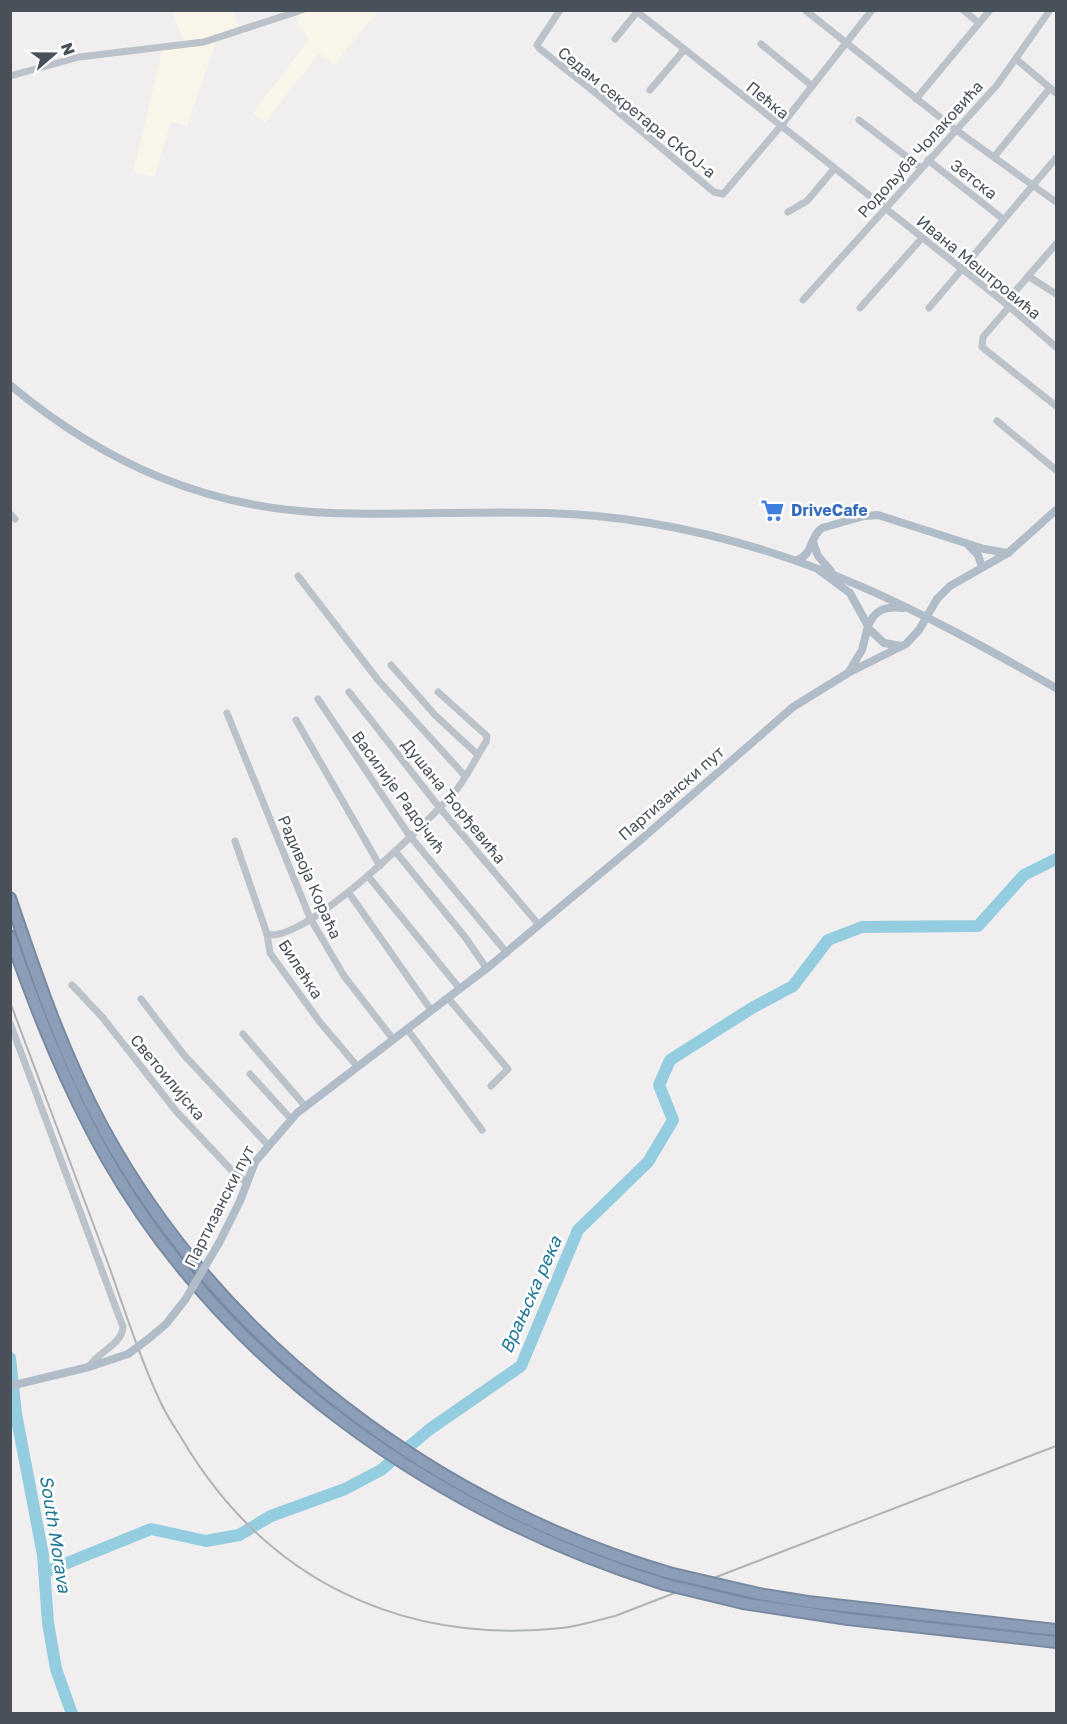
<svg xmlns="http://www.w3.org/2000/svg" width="1067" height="1724" viewBox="0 0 1067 1724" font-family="'Golos Text',sans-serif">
<rect width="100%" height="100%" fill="#f0eeee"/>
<g fill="#f9f5e9">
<path d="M 172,11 L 233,11 L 241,32 L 217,39 L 187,126 L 171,122 L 155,177 L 133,172 L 163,47 L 185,45 Z"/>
<path d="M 278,11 L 378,11 L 334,65 L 319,53 L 265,123 L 253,113 L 309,39 L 293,14 L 282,19 Z"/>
</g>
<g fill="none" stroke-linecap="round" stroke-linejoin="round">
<g stroke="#94cde0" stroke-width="12">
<path d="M 10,1358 L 16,1414 L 43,1555 L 48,1623 L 56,1669 L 72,1714"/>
<path d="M 45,1572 L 151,1529 L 206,1541 L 239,1535 L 271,1516 L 345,1489 L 381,1470 L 430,1429 L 521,1366 L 578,1230 L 648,1162 L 673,1120 L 659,1085 L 670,1060 L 752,1008 L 793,986 L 828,940 L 862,927 L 978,926 L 1024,875 L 1056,859"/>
</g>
<defs>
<g id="highway">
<path d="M 10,898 C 37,977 63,1055 103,1128 C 222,1345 434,1503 669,1573"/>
<path d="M 10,936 C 37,1012 66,1086 106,1157 C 225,1366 437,1513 664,1584"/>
<path d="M 759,1594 L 808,1602 L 1056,1630"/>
<path d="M 743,1603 L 848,1619 L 1056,1642"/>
</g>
</defs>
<use href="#highway" stroke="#778aa2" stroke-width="14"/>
<g stroke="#bbc2c9" stroke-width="7">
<path d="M 560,10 L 537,45 L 540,49 L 597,94 L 714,192 L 723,194 L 780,127 L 872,10"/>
<path d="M 635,10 L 1005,303 L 1056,347"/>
<path d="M 805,10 L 956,130 L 1056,202"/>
<path d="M 963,10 L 979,23"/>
<path d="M 615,39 L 637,12"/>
<path d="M 761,44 L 812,86"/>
<path d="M 1016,59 L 1056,93"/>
<path d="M 10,76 L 79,57 L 204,42 L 302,10"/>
<path d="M 650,90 L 684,50"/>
<path d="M 916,99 L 990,10"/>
<path d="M 859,120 L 920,167"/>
<path d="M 994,157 L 1050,88"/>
<path d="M 928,160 L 1003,219"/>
<path d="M 788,212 L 807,201 L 834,169"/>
<path d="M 1028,276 L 1056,294"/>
<path d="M 803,300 L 997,85 L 1050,10"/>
<path d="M 1005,303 L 1056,244"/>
<path d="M 1009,307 L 983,337 L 982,347 L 1056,406"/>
<path d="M 860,308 L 922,238"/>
<path d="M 929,308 L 1056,158"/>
<path d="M 997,421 L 1056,470"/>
<path d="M 10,514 L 15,519"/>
<path d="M 298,576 L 378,680 L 465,776"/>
<path d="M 391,665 L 435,715 L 478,755"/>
<path d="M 349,692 L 439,807 L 539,925"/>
<path d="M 318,699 L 409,835 L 507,953"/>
<path d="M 227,713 L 310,918 L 344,976 L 393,1039"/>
<path d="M 296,720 L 380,866"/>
<path d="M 235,841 L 267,934 L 270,953 L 319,1021 L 357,1066"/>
<path d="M 395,851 L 465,937 L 487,969"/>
<path d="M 368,876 L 460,989"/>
<path d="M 349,893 L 431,1010"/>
<path d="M 267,934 C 305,945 431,819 457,789 C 468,775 476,757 486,742 L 487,736 L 438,692"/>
<path d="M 72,985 L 103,1018 L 176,1111 L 236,1175 L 247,1182"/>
<path d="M 448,998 L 508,1069 L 491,1086"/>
<path d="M 141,999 L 184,1055 L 268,1145"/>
<path d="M 10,1023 L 123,1327 C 122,1345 97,1352 89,1367"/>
<path d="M 407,1029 L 482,1130"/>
<path d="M 243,1034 L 305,1106"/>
<path d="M 250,1074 L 291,1119"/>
</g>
<g stroke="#b1bcc9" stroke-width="8">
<path d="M 10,385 C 105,464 207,509 331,513 C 437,517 545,504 650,523 C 805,549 922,611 1056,688"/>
<path d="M 813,542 L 818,556 L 831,571"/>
<path d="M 969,546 L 978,555 L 982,567"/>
<path d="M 797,560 C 814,554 809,537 822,528 L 864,516 L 878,515 L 984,549 L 1008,553"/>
<path d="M 819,570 L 850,593 L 868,626 L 862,650 L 850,670"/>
<path d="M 937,599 L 950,586 L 1008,553 L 1056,510"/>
<path d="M 868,626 C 875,609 886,606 903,608"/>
<path d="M 869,629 L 884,643 L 901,646"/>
<path d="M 219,1243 L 240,1201 L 255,1162 L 297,1113 L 491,965 L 637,843 L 793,707 L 848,673 L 906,644 L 919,630"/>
<path d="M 147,1340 L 166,1324 L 185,1300"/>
<path d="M 10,1386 L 89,1367 L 128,1354"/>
</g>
<use href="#highway" stroke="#8c9eb7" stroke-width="10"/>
<path stroke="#b1b3b7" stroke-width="2" d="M 10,1002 C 41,1085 72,1167 103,1250 C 122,1300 137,1353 160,1401 C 166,1415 175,1427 182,1439 C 265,1579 400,1645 562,1628 C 580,1626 598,1620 615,1616 L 1056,1446"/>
<defs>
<g id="highway-bridge">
<path d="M 669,1573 L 759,1594"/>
<path d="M 664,1584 L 743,1603"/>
</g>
</defs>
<use href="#highway-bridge" stroke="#778aa2" stroke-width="14" stroke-linecap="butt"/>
<g stroke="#b1bcc9" stroke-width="8">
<path d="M 919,630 L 937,599"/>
<path d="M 185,1300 L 219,1243"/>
<path d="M 128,1354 L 147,1340"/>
</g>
<use href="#highway-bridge" stroke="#8c9eb7" stroke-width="10"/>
</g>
<defs>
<symbol id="supermarket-bare" viewBox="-9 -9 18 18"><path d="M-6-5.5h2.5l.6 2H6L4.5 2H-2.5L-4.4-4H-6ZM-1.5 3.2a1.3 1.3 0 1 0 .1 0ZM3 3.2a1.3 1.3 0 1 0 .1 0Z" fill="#3f7fe0" stroke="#fff" stroke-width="2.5" paint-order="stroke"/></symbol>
</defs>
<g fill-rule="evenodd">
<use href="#supermarket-bare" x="756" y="494" width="33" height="33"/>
</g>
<g text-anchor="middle" stroke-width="5" stroke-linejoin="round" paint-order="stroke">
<g font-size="16" fill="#485059" stroke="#fff">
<text transform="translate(768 100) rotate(39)" y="6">Пећка</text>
<text transform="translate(637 112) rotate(39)" y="6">Седам секретара СКОЈ-а</text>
<text transform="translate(920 149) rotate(-48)" y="6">Родољуба Чолаковића</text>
<text transform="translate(974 179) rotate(38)" y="6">Зетска</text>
<text transform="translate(979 267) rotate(39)" y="6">Ивана Мештровића</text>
<text transform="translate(399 792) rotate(54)" y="6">Василије Радојчић</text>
<text transform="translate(671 793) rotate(-41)" y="6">Партизански пут</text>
<text transform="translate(454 801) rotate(51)" y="6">Душана Ђорђевића</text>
<text transform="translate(310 877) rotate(66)" y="6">Радивоја Кораћа</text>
<text transform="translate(301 969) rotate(57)" y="6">Билећка</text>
<text transform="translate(168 1077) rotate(50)" y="6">Светоилијска</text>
<text transform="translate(219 1206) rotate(-63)" y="6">Партизански пут</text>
</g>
<g font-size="16" font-weight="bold" fill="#366cbe" stroke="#fff" text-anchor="start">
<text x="791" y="516">DriveCafe</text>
</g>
<g font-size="18" font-style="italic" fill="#1e7796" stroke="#fff">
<text transform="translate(531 1295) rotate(-66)" y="6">Врањска река</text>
<text transform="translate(55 1534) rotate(81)" y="6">South Morava</text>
</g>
</g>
<rect width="1067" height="1724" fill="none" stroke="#485059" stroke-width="24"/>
<g transform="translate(54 54) rotate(70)" stroke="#ffffff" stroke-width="4.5" paint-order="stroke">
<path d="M0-4.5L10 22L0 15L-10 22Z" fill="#485059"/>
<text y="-9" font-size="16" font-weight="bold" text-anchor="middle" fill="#485059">N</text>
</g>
</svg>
